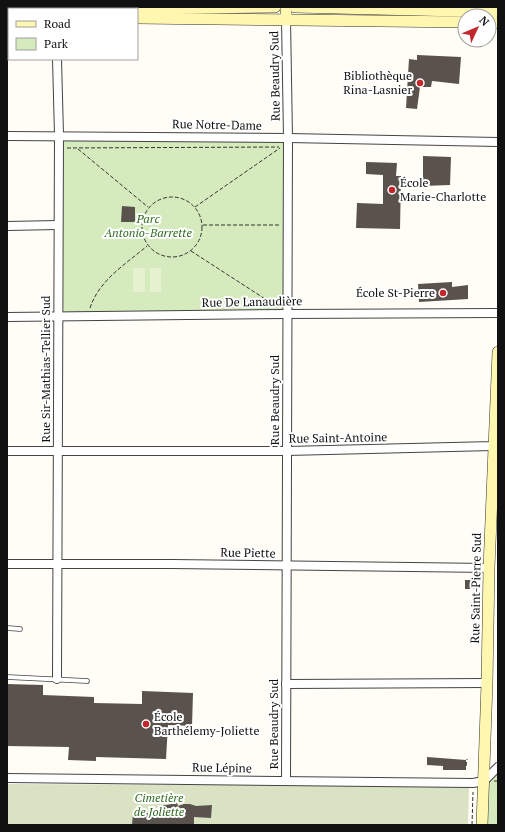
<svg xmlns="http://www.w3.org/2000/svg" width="505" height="832" viewBox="0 0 505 832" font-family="'PT Serif',serif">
<rect width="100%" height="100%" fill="#fffdf5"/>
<g fill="#d5ebbd">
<path d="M 59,135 L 288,138 L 287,314 L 58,317 Z"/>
<path d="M 498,767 L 498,825 L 482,825 L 484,781 Z"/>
</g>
<path fill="#d9e3c4" d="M 7,784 L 469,786 L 468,825 L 7,825 Z"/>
<g fill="#e6f2cf">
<rect x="133" y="268" width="12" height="24"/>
<rect x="150" y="268" width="11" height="24"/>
</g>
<g fill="#5a524d">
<path d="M 417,55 L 461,57 L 459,84 L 432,81 L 431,87 L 420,87 L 417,109 L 406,108 L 409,59 L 417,60 Z"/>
<path d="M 423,156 L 451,157 L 450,185 L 423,186 Z"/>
<path d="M 366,162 L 397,163 L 396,176 L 401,176 L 400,229 L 356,228 L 357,203 L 383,204 L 383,175 L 366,174 Z"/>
<path d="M 122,206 L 135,207 L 135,222 L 121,222 Z"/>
<path d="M 452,282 L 452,287 L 468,285 L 468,299 L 419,302 L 418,284 Z"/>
<rect x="465" y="580" width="11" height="9"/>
<path d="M 7,684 L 43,685 L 43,695 L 94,697 L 94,703 L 142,704 L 142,691 L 193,693 L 192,726 L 168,725 L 166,759 L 96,757 L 96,761 L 68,760 L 69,747 L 7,746 Z"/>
<path d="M 427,757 L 466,760 L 466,770 L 443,770 L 443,766 L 427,765 Z"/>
<path d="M 177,803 L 178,806 L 184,804 L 190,804 L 196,806 L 212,805 L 211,818 L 194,817 L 194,825 L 132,825 L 133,813 L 157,813 L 158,808 L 161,806 Z"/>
</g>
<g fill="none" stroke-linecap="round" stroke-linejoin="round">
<defs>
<g id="lane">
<path d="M 7,628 L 20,629"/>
<path d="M 7,677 L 87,681"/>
</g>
<g id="street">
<path d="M 56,7 L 56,9"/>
<path d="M 7,136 L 288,138 L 498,142"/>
<path d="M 7,226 L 58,225"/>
<path d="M 7,317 L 287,314 L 498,313"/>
<path d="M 7,451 L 287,451 L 493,446 L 498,444"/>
<path d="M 7,564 L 171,564 L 489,568"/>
<path d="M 57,679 L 59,135 L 57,59"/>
<path d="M 286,684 L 487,683"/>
<path d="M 7,778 L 473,783 L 484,781 L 498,767"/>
<path d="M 286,781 L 288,138 L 286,19"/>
</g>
<g id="secondary">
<path d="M 286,7 L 286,19"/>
<path d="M 295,7 L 498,12"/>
<path d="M 87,9 L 275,7"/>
<path d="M 7,14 L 9,14"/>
<path d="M 137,18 L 465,22"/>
<path d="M 489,22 L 498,23"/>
<path d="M 482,825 L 487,683 L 489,568 L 498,352"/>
</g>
</defs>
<use href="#lane" stroke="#444" stroke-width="5.5"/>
<use href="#street" stroke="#444" stroke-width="10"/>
<use href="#secondary" stroke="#333" stroke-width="12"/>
<g stroke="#333" stroke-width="1" stroke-dasharray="4 2" stroke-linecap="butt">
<path d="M 67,148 L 279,147"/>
<path d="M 78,149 L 148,207"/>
<circle cx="172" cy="227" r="30"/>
<path d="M 195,207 L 280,148"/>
<path d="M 203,225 L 280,225"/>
<path d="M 191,251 L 276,306"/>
<path d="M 90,308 C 99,280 126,264 147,246"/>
<path d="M 466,766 L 467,759"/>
<path d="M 494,781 L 498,781"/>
<path d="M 472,825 L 473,792"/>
</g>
<use href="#lane" stroke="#fff" stroke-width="4"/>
<use href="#street" stroke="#fff" stroke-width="8"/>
<use href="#secondary" stroke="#fff6b0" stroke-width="11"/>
</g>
<g fill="#c4262e" stroke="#fff" stroke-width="1.5">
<circle cx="420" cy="83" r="4"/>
<circle cx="392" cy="190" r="4"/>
<circle cx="443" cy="293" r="4"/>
<circle cx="146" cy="724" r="4"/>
</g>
<g text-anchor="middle" stroke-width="4" stroke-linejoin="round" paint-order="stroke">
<g font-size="12" fill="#111" stroke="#fff">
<text transform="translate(275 76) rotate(-91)" y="4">Rue Beaudry Sud</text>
<text transform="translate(217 125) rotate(1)" y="4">Rue Notre-Dame</text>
<text transform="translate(252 302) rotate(-1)" y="4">Rue De Lanaudière</text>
<text transform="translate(46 369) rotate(-90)" y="4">Rue Sir-Mathias-Tellier Sud</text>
<text transform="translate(275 400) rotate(-90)" y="4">Rue Beaudry Sud</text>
<text transform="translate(338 438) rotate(-1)" y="4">Rue Saint-Antoine</text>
<text transform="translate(248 553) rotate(1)" y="4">Rue Piette</text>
<text transform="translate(476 588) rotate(-89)" y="4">Rue Saint-Pierre Sud</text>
<text transform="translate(274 724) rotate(-90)" y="4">Rue Beaudry Sud</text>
<text transform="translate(222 768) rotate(1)" y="4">Rue Lépine</text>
</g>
<g font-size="12" fill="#111" stroke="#fff" text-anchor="end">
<text x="412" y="80">Bibliothèque<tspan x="412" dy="14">Rina-Lasnier</tspan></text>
<text x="400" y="187" text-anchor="start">École<tspan x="400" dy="14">Marie-Charlotte</tspan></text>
<text x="435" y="297">École St-Pierre</text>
<text x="154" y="721" text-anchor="start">École<tspan x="154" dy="14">Barthélemy-Joliette</tspan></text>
</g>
<g font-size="12" font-style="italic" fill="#2f6b1f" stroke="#fff">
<text x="148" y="223">Parc<tspan x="148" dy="14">Antonio-Barrette</tspan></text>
<text x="159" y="802">Cimetière<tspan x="159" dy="14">de Joliette</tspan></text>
</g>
</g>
<rect width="505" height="832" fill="none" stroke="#111111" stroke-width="16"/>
<rect x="8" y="8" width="130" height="52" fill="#ffffff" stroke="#a0a0a0"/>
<rect x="16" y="21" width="20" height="6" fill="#fff6b0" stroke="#a0a0a0"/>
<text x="44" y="28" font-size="12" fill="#111111">Road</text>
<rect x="16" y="38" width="20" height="12" fill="#d5ebbd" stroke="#a0a0a0"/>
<text x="44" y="48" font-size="12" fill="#111111">Park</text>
<g transform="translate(477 28) rotate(46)"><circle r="19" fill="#ffffff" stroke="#a0a0a0"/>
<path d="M0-3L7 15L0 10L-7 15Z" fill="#c4262e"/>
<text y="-6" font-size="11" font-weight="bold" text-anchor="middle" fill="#111111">N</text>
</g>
</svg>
